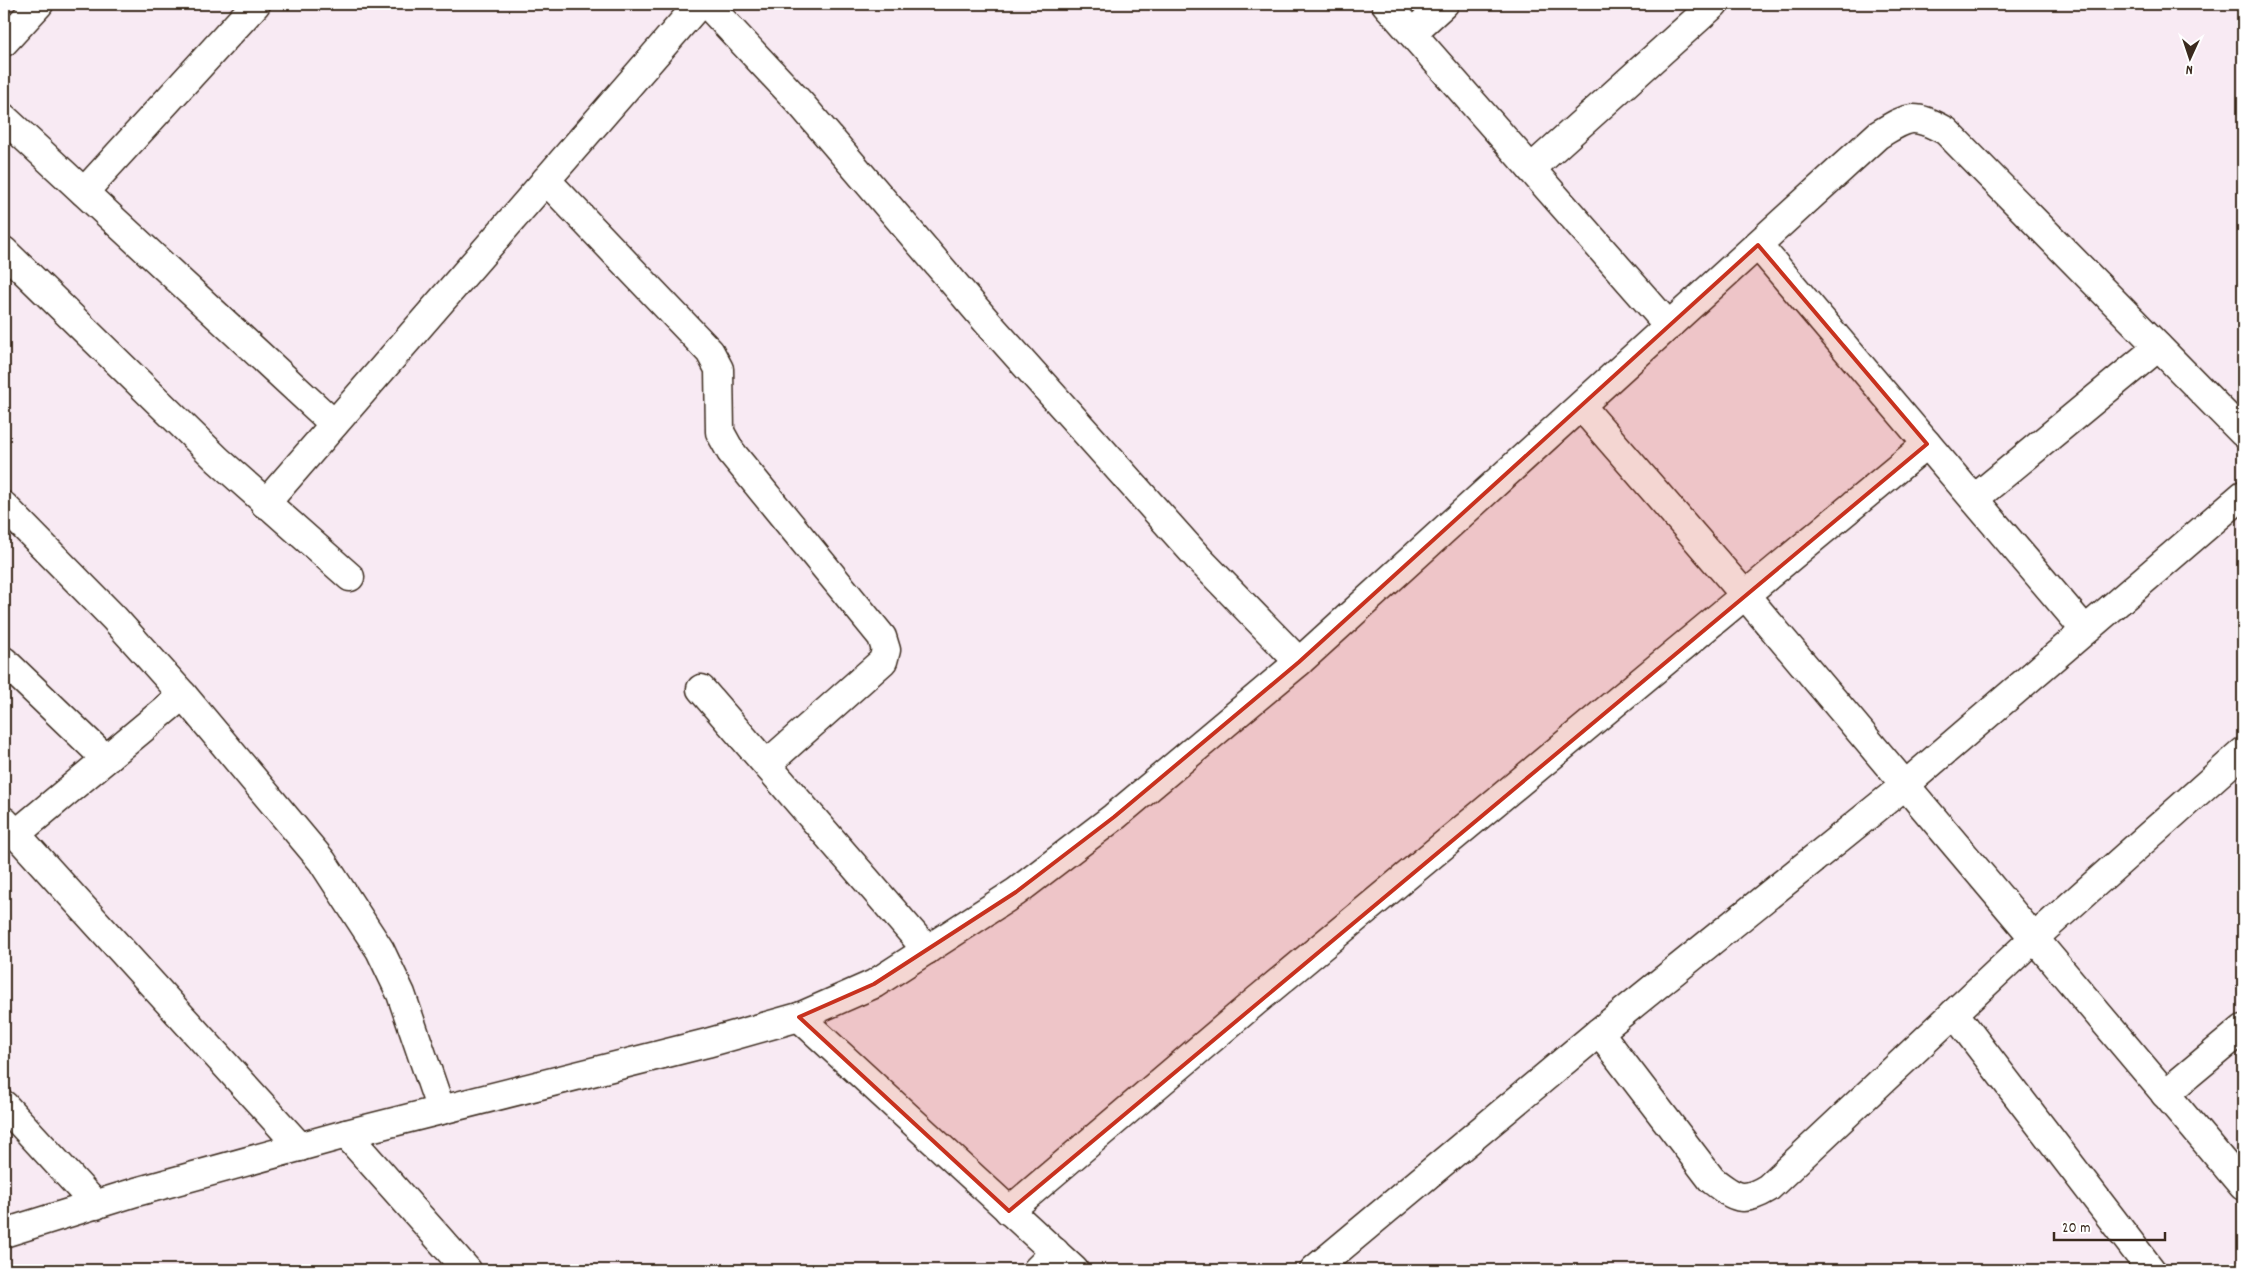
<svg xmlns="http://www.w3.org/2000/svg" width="2247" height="1274" viewBox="0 0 2247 1274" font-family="Dekko,sans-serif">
<rect width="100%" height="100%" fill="#f8eaf3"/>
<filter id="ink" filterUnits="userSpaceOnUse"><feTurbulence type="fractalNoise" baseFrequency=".02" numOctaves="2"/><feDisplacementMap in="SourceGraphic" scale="10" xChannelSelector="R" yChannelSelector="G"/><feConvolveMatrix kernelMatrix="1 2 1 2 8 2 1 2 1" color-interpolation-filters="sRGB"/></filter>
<g filter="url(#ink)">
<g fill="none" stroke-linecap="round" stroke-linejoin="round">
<defs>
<g id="minor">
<path d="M 707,4 L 800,103 L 988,323 L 1201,561 L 1299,662"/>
<path d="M 1386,4 L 1669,326"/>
<path d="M 1412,33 L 1444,4"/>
<path d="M 4,42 L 39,4"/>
<path d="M 4,118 L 334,424"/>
<path d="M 1531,169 L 1714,4"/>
<path d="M 546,180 L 710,352 L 719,369 L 720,432 L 731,452 L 882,637 L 886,650 L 883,661 L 767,764"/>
<path d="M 84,192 L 256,4"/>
<path d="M 1758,245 L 2085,630"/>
<path d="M 4,251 L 218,460 L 350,577"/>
<path d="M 1581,406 L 1745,595 L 2243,1186"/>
<path d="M 1974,499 L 2158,347"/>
<path d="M 265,504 L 699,4"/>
<path d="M 4,506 L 114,618 L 183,695 L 322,861 L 380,950 L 401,994 L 441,1110"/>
<path d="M 4,661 L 106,759"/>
<path d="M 701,689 L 927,950"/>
<path d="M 4,821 L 300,1147"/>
<path d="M 16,834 L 183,695"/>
<path d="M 1954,1013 L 2151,1270"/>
<path d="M 799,1017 L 1074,1270"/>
<path d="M 1599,1032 L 1712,1180 C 1734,1197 1742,1204 1768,1188 L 2033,939 L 2243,752"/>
<path d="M 2165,1094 L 2243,1029"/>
<path d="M 4,1105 L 96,1205"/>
<path d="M 346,1134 L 467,1270"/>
<path d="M 1009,1211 L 1256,1001 L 1927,444"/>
<path d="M 4,1233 L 136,1192 L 346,1134 L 707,1043 L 799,1017 L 874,984 L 1016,892 L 1114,817 L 1299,662 L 1878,135 C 1909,116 1913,113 1946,131 L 2243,433"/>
<path d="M 1037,1270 L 1055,1252"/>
<path d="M 1314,1270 L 1599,1032 L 1904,786 L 2243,495"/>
</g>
</defs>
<use href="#minor" stroke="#3b2a1e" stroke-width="31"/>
<use href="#minor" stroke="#fff" stroke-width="28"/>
</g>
</g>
<path fill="#c8321e" fill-opacity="0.2" stroke="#c8321e" stroke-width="4" stroke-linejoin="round" d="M 1758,245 L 1927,444 L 1009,1211 L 799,1017 L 874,984 L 1016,892 L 1114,817 L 1299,662 Z"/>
<rect width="2247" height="1274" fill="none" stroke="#fff" stroke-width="20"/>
<rect x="10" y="10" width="2227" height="1254" fill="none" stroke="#3b2a1e" stroke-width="2" filter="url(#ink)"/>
<g transform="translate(2190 58) rotate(183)" stroke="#ffffff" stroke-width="4" paint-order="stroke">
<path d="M0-4L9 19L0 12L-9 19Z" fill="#3b2a1e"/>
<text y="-8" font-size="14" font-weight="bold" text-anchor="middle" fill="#3b2a1e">N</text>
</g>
<path d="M2054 1232v8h111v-8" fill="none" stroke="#3b2a1e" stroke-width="2.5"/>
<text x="2062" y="1232" font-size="15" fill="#3b2a1e" stroke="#ffffff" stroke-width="4" paint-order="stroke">20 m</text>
</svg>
